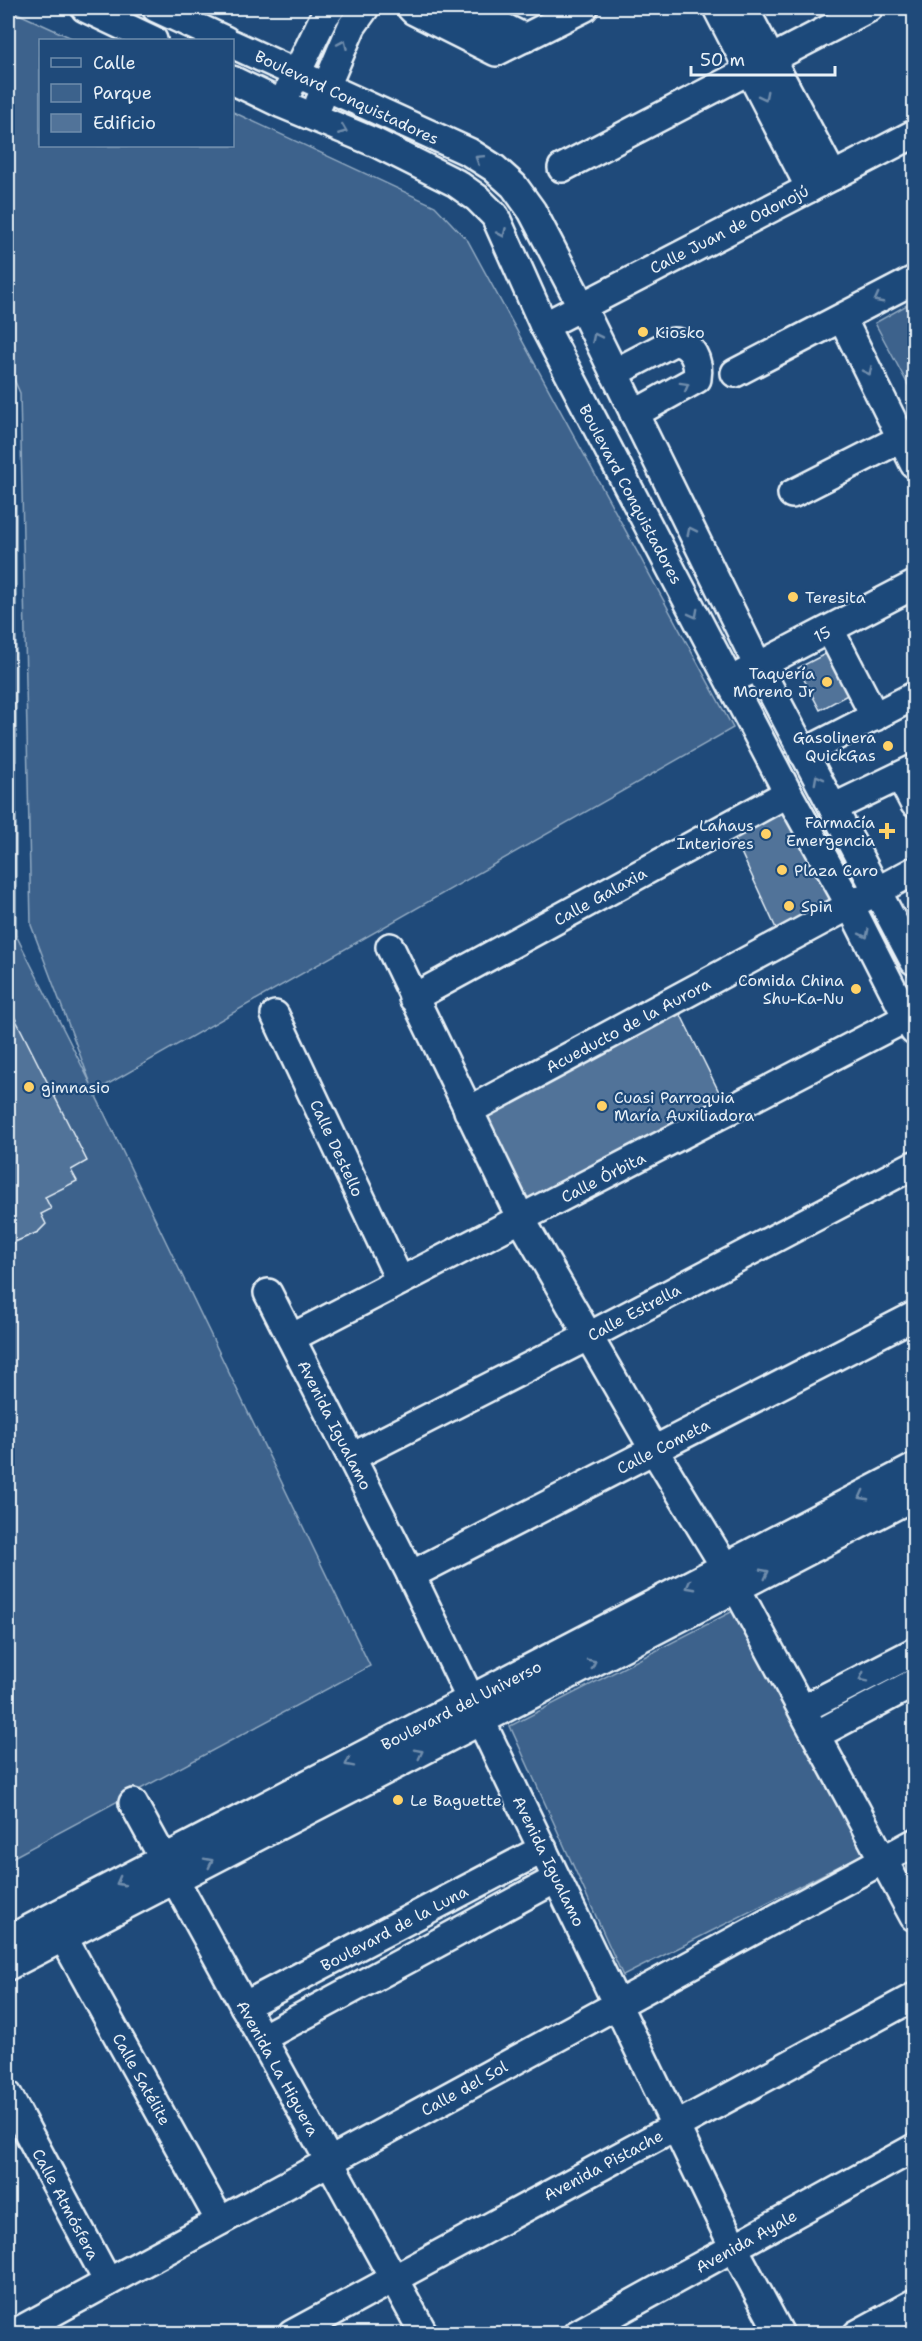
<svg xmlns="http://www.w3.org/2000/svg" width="922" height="2341" viewBox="0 0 922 2341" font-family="'Shantell Sans',sans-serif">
<rect width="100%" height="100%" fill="#1f4a7a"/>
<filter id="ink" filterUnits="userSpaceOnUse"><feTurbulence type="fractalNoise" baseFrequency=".0167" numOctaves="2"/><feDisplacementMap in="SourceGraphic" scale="12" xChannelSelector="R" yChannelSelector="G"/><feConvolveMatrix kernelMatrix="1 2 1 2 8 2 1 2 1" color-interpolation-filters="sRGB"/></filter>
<g filter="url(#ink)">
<g fill="#3c628c" stroke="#92aac2" stroke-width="1.5">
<path d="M 8,9 L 76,40 L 40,40 L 40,146 L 232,146 L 233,112 L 435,206 L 468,241 L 733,728 L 94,1092 L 370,1666 L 8,1860 L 8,520 L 16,505 L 16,935 L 91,1084 L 31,925 L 20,393 L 8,366 Z"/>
<path d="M 914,301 L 914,396 L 875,323 Z"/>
<path d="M 735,1610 L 867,1852 L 623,1976 L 510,1726 Z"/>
</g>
<g fill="#517399" stroke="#e8f1f8" stroke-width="1.5">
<path d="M 831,651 L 853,692 L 820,710 L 798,668 Z"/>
<path d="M 780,809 L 835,904 L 780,937 L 733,835 Z"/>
<path d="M 8,1012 L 13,1014 L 87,1161 L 71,1170 L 77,1181 L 45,1197 L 51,1209 L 41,1214 L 46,1224 L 38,1232 L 8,1245 Z"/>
<path d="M 680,1013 L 723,1100 L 527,1202 L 481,1112 Z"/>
</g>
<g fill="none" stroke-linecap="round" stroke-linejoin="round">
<defs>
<g id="minor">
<path d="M 85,8 L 153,40"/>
<path d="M 156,8 L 225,40"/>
<path d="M 411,8 L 414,11 L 496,52 L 584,8"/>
<path d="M 466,8 L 525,38"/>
<path d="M 717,8 L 810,188"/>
<path d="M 744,8 L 833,176"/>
<path d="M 232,44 L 469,152 L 494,168 L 514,186 L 532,211 L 581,305 L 758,666 L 914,961"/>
<path d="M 232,80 L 282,104 L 376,143 L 456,183 L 477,198 L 495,216 L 544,326 L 788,793 L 851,907 L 914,1031"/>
<path d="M 289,89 L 324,17 L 331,8"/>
<path d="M 319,103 L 352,26 L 365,8"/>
<path d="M 562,168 L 869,8"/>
<path d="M 842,318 L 914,464"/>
<path d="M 544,326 L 914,134"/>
<path d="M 614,373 L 673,342 C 692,342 700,362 697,379 L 634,414"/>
<path d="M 735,373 L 914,280"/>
<path d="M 792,494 L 914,432"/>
<path d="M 830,630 L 875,717"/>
<path d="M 743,674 L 914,585"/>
<path d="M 803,753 L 914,696"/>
<path d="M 900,776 L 914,803"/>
<path d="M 833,808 L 914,769"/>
<path d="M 390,947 L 521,1219 L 654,1450 L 725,1567 L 914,1917"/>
<path d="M 413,998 L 788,793"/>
<path d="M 275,1015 L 400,1281"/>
<path d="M 468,1111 L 914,871"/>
<path d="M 268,1293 L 411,1575 L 734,2248 L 780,2334"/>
<path d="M 291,1338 L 914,1014"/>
<path d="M 352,1457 L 589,1336 L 914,1165"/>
<path d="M 411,1575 L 914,1316"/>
<path d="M 803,1709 L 914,1652"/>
<path d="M 816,1735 L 914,1683"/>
<path d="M 133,1803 L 424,2334"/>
<path d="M 63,1937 L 220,2221"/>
<path d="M 8,1940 L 914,1468"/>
<path d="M 8,1966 L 914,1496"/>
<path d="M 244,2006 L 543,1849"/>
<path d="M 262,2038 L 556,1879"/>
<path d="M 8,2095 L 108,2282"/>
<path d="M 13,2334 L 914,1843"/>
<path d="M 292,2334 L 914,1997"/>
<path d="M 577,2334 L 914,2148"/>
<path d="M 857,2334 L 914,2303"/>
<path d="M 901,2334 L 914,2326"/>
</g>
</defs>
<use href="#minor" stroke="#e8f1f8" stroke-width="32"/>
<use href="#minor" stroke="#1f4a7a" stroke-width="27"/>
</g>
<defs><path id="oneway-chevron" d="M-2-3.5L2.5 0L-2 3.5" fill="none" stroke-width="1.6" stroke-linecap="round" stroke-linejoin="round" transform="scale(1.5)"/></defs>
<g stroke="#6f8dac">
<use href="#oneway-chevron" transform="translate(343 44) rotate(-66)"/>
<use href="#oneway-chevron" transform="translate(764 96) rotate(63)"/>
<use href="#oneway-chevron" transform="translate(343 130) rotate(22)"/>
<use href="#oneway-chevron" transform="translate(479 159) rotate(-148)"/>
<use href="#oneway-chevron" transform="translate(502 233) rotate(66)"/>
<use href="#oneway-chevron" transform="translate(878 299) rotate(152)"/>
<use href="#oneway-chevron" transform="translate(596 337) rotate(-116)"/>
<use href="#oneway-chevron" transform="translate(868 371) rotate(64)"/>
<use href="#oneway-chevron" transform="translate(685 386) rotate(-29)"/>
<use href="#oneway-chevron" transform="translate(691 531) rotate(-116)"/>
<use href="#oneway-chevron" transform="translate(694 614) rotate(62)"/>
<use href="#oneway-chevron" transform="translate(818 779) rotate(-118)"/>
<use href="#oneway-chevron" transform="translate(865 934) rotate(63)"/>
<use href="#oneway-chevron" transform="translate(863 1496) rotate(152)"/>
<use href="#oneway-chevron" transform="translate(765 1573) rotate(-27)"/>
<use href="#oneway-chevron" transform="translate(690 1586) rotate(152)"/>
<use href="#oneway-chevron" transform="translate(592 1663) rotate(-27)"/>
<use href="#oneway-chevron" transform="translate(863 1678) rotate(153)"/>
<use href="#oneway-chevron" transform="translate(419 1753) rotate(-27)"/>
<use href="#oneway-chevron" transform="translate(349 1763) rotate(153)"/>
<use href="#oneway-chevron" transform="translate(209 1862) rotate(-27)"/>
<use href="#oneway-chevron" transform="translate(120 1882) rotate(152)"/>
</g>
</g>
<g fill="#ffd166" stroke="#1f4a7a" stroke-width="2">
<circle cx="643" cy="332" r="6"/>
<circle cx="793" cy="597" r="6"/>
<circle cx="827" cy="682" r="6"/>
<circle cx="888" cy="746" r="6"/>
<path d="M884 822h6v6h6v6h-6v6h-6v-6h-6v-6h6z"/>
<circle cx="766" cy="834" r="6"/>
<circle cx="782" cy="870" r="6"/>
<circle cx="789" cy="906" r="6"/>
<circle cx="856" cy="989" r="6"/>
<circle cx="29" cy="1087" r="6"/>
<circle cx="602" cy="1106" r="6"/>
<circle cx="398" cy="1800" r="6"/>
</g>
<g text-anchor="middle" stroke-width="4.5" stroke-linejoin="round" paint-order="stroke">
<g font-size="16" fill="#e8f1f8" stroke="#1f4a7a">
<text transform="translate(347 97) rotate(25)" y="6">Boulevard Conquistadores</text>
<text transform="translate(729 229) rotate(-27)" y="6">Calle Juan de Odonojú</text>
<text transform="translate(631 494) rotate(62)" y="6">Boulevard Conquistadores</text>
<text transform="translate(822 634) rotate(-27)" y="6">15</text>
<text transform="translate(600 896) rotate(-29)" y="6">Calle Galaxia</text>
<text transform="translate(628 1025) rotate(-28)" y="6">Acueducto de la Aurora</text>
<text transform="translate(337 1148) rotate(65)" y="6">Calle Destello</text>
<text transform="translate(603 1177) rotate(-27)" y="6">Calle Órbita</text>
<text transform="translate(634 1312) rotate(-28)" y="6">Calle Estrella</text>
<text transform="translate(335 1425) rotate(63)" y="6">Avenida Igualamo</text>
<text transform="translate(663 1446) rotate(-27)" y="6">Calle Cometa</text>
<text transform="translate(461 1705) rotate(-27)" y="6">Boulevard del Universo</text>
<text transform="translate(549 1861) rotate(64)" y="6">Avenida Igualamo</text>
<text transform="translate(394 1928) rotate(-28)" y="6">Boulevard de la Luna</text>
<text transform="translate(278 2068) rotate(61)" y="6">Avenida La Higuera</text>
<text transform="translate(142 2079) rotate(61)" y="6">Calle Satélite</text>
<text transform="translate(464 2088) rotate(-29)" y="6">Calle del Sol</text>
<text transform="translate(603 2165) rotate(-28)" y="6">Avenida Pistache</text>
<text transform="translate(66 2204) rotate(62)" y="6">Calle Atmósfera</text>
<text transform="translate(746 2241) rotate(-29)" y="6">Avenida Ayale</text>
</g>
<g font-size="16" fill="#e8f1f8" stroke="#1f4a7a" text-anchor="start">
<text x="655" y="338">Kiosko</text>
<text x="805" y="603">Teresita</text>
<text x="815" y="679" text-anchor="end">Taquería<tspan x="815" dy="18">Moreno Jr</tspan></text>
<text x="876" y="743" text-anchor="end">Gasolinera<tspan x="876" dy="18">QuickGas</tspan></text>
<text x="875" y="828" text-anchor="end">Farmacía<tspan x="875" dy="18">Emergencia</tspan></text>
<text x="754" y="831" text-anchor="end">Lahaus<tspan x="754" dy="18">Interiores</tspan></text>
<text x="794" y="876">Plaza Caro</text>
<text x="801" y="912">Spin</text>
<text x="844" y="986" text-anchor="end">Comida China<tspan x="844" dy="18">Shu-Ka-Nu</tspan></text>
<text x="41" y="1093">gimnasio</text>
<text x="614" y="1103">Cuasi Parroquia<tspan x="614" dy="18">María Auxiliadora</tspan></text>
<text x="410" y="1806">Le Baguette</text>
</g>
</g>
<rect width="922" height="2341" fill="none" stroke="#1f4a7a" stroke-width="30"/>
<rect x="15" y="15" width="892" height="2311" fill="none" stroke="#e8f1f8" stroke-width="2" filter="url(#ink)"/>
<rect x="39" y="39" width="195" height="108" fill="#1f4a7a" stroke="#6f8dac" stroke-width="1.5"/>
<rect x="51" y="58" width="30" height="9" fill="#1f4a7a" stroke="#6f8dac" stroke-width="1.5"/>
<text x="93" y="69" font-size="18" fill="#e8f1f8">Calle</text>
<rect x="51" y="84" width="30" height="18" fill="#3c628c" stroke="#6f8dac" stroke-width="1.5"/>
<text x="93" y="99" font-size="18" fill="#e8f1f8">Parque</text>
<rect x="51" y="114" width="30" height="18" fill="#517399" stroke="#6f8dac" stroke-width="1.5"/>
<text x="93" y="129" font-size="18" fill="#e8f1f8">Edificio</text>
<path d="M691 66v9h144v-9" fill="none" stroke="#e8f1f8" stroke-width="3"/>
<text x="700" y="66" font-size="18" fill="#e8f1f8" stroke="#1f4a7a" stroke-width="4.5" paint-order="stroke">50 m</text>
</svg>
